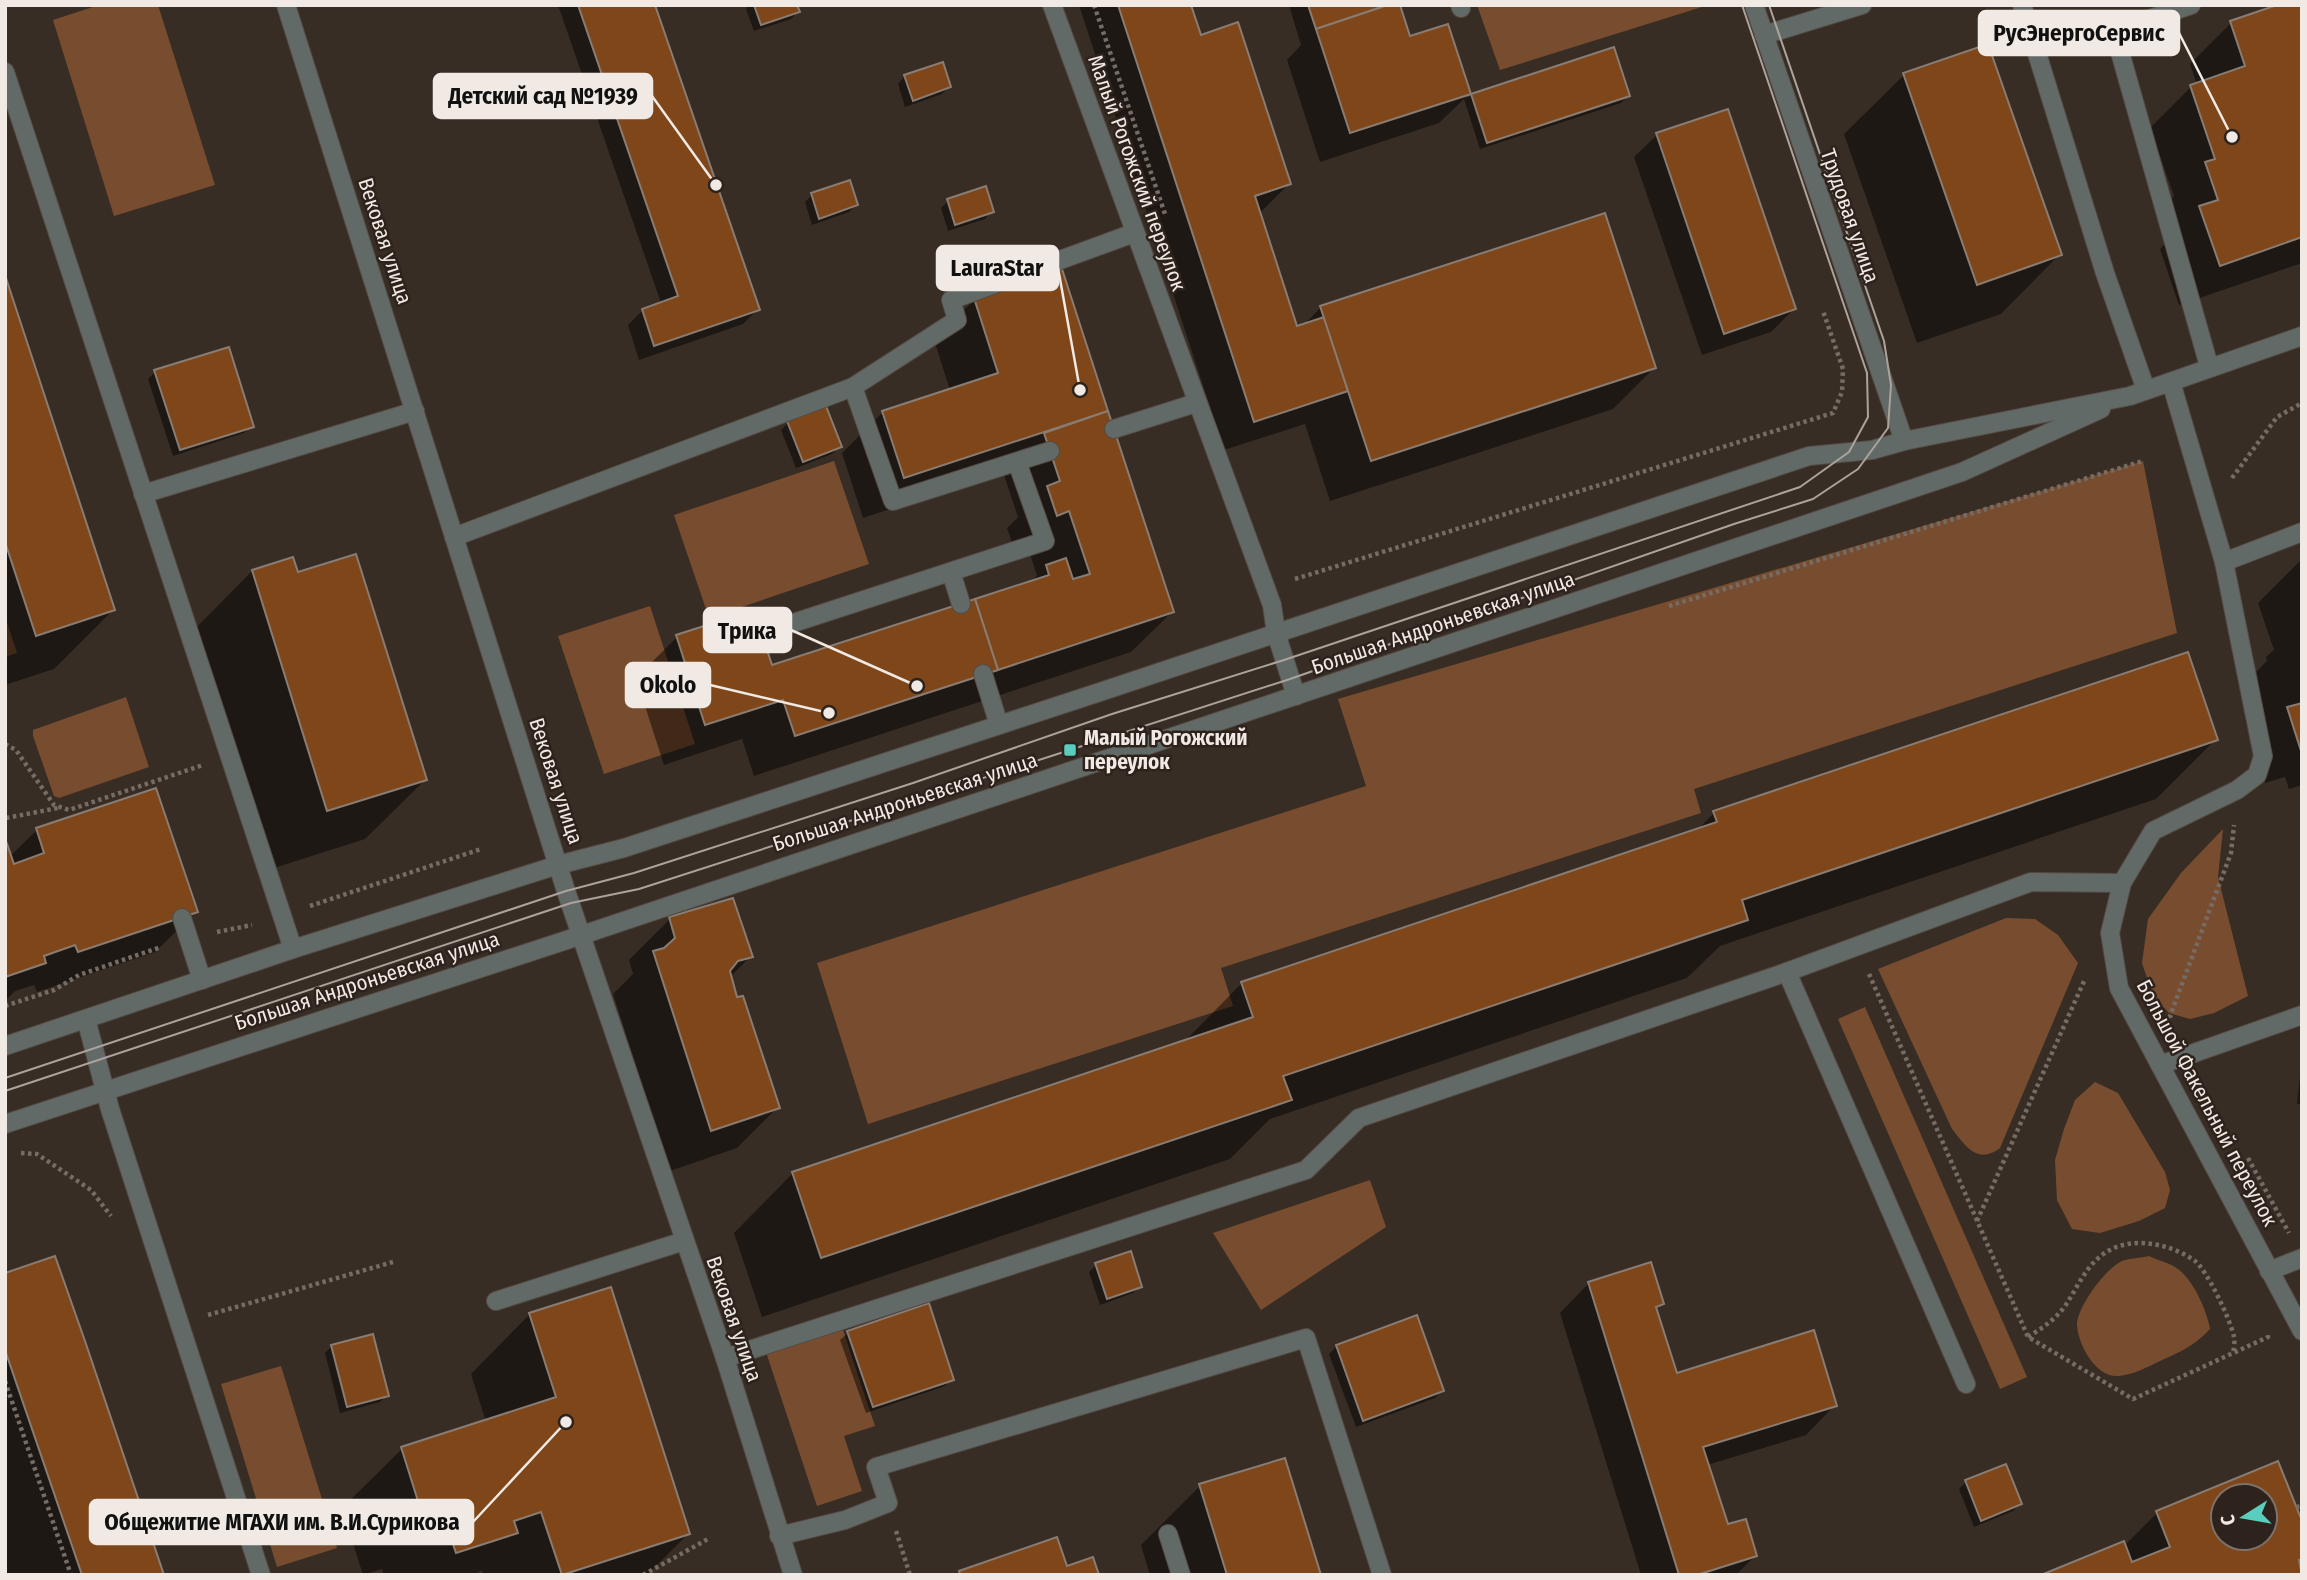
<svg xmlns="http://www.w3.org/2000/svg" width="2307" height="1580" viewBox="0 0 2307 1580" font-family="'Fira Sans Condensed',sans-serif">
<rect width="100%" height="100%" fill="#382d25"/>
<g fill="#784d2f">
<path d="M 99,5 L 158,5 L 215,185 L 114,216 L 53,20 Z"/>
<path d="M 1477,5 L 1702,5 L 1702,7 L 1500,70 Z"/>
<path d="M 834,461 L 869,564 L 709,618 L 674,515 Z"/>
<path d="M 2143,461 L 2177,633 L 1694,789 L 1701,813 L 1221,968 L 1233,1006 L 868,1124 L 817,963 L 1366,786 L 1338,699 Z"/>
<path d="M 650,606 L 695,744 L 604,774 L 558,636 Z"/>
<path d="M 5,616 L 17,653 L 5,657 Z"/>
<path d="M 126,697 L 149,767 L 59,798 L 54,796 L 33,736 L 33,730 Z"/>
<path d="M 2223,829 L 2218,877 L 2248,996 L 2214,1013 L 2190,1019 L 2169,1013 L 2153,996 L 2142,963 L 2148,919 L 2181,873 Z"/>
<path d="M 2006,918 L 2035,919 L 2058,935 L 2078,963 L 2000,1148 C 1977,1165 1966,1146 1952,1129 L 1878,969 Z"/>
<path d="M 1865,1007 L 2027,1377 L 2000,1389 L 1838,1019 Z"/>
<path d="M 2095,1082 L 2118,1093 L 2165,1172 L 2170,1190 L 2165,1208 L 2139,1221 L 2100,1233 L 2072,1229 L 2057,1200 L 2055,1160 L 2064,1129 L 2075,1100 Z"/>
<path d="M 1370,1180 L 1386,1227 L 1261,1310 L 1213,1233 Z"/>
<path d="M 2149,1256 C 2157,1260 2167,1262 2175,1267 C 2192,1277 2207,1310 2210,1329 C 2194,1346 2180,1352 2160,1361 C 2148,1367 2132,1375 2119,1376 C 2096,1378 2079,1346 2077,1326 C 2076,1308 2106,1268 2122,1261 C 2130,1258 2141,1258 2149,1256 Z"/>
<path d="M 842,1327 L 875,1426 L 844,1436 L 862,1491 L 817,1506 L 766,1352 Z"/>
<path d="M 281,1366 L 337,1548 L 277,1567 L 221,1384 Z"/>
</g>
<g fill="#0007" fill-rule="evenodd">
<path d="M 558,5 L 654,5 L 758,309 L 743,324 L 639,360 L 628,325 L 643,310 L 661,303 Z"/>
<path d="M 749,5 L 795,5 L 798,12 L 791,19 L 754,31 L 746,9 Z"/>
<path d="M 1079,5 L 1189,5 L 1200,37 L 1289,184 L 1259,214 L 1296,328 L 1302,327 L 1321,307 L 1654,368 L 1613,409 L 1330,501 L 1305,424 L 1224,450 Z"/>
<path d="M 1289,5 L 1398,5 L 1409,39 L 1469,93 L 1465,98 L 1613,49 L 1628,96 L 1621,103 L 1480,149 L 1464,99 L 1439,123 L 1320,162 L 1287,60 L 1301,45 Z"/>
<path d="M 2302,5 L 2302,263 L 2179,305 L 2160,249 L 2175,233 L 2165,204 L 2174,196 L 2150,128 L 2191,87 L 2197,85 L 2190,64 L 2231,23 Z"/>
<path d="M 1987,46 L 2060,254 L 2001,314 L 1917,343 L 1844,134 L 1904,75 Z"/>
<path d="M 905,76 L 949,87 L 942,94 L 905,107 L 898,84 Z"/>
<path d="M 1657,135 L 1794,309 L 1771,332 L 1702,355 L 1634,157 Z"/>
<path d="M 812,195 L 856,205 L 849,212 L 812,225 L 805,202 Z"/>
<path d="M 948,201 L 992,211 L 985,219 L 948,231 L 941,208 Z"/>
<path d="M 1060,271 L 1172,612 L 1131,652 L 754,776 L 742,739 L 664,765 L 636,678 L 677,637 L 771,667 L 1030,583 L 1037,576 L 1029,551 L 1016,555 L 1007,528 L 1018,517 L 1003,472 L 863,518 L 842,453 L 883,412 L 950,390 L 934,340 L 975,299 Z"/>
<path d="M 5,281 L 113,610 L 54,669 L 5,685 Z"/>
<path d="M 155,372 L 252,426 L 244,433 L 173,456 L 148,379 Z"/>
<path d="M 788,423 L 840,447 L 832,454 L 796,468 L 781,430 Z"/>
<path d="M 2302,559 L 2302,785 L 2289,789 L 2285,777 L 2265,783 L 2245,720 L 2251,713 L 2242,686 L 2267,661 L 2266,657 L 2274,650 L 2258,603 Z"/>
<path d="M 252,571 L 297,574 L 425,780 L 365,839 L 268,870 L 193,631 Z"/>
<path d="M 2216,739 L 2156,799 L 1720,946 L 1687,978 L 1270,1119 L 1230,1159 L 762,1317 L 734,1233 L 793,1173 L 1184,1042 L 1242,983 L 1696,831 L 1714,813 Z"/>
<path d="M 37,830 L 196,912 L 155,952 L 37,992 L 34,985 L 15,991 L 5,1001 L 5,845 L 9,857 Z"/>
<path d="M 670,919 L 750,957 L 730,977 L 736,999 L 778,1107 L 737,1148 L 670,1171 L 613,994 L 633,974 L 629,960 Z"/>
<path d="M 2302,1058 L 2302,1104 L 2297,1104 Z"/>
<path d="M 1096,1265 L 1140,1286 L 1133,1293 L 1100,1305 L 1089,1272 Z"/>
<path d="M 5,1275 L 162,1575 L 5,1575 Z"/>
<path d="M 1589,1283 L 1662,1304 L 1655,1310 L 1676,1375 L 1835,1405 L 1806,1435 L 1707,1465 L 1727,1527 L 1755,1556 L 1736,1575 L 1641,1575 L 1560,1313 Z"/>
<path d="M 928,1305 L 952,1379 L 945,1386 L 866,1413 L 840,1340 L 848,1333 Z"/>
<path d="M 530,1314 L 688,1534 L 647,1575 L 483,1575 L 482,1570 L 474,1575 L 384,1575 L 382,1569 L 363,1575 L 342,1508 L 402,1449 L 486,1422 L 471,1374 Z"/>
<path d="M 332,1346 L 387,1395 L 380,1402 L 340,1413 L 325,1353 Z"/>
<path d="M 1337,1346 L 1442,1391 L 1435,1398 L 1356,1427 L 1329,1354 Z"/>
<path d="M 2277,1464 L 2302,1525 L 2300,1566 L 2302,1575 L 2045,1575 L 2124,1546 L 2157,1513 ZM 2223,1496 L 2265,1496 L 2265,1538 L 2223,1538 Z"/>
<path d="M 1966,1482 L 2020,1504 L 2013,1511 L 1974,1527 L 1959,1489 Z"/>
<path d="M 1200,1486 L 1319,1575 L 1150,1575 L 1141,1545 Z"/>
</g>
<g fill="#7e4619" stroke="#897c73" stroke-width="2" fill-rule="evenodd">
<path d="M 578,5 L 655,5 L 760,310 L 654,346 L 642,309 L 678,296 Z"/>
<path d="M 754,5 L 797,5 L 800,12 L 761,25 Z"/>
<path d="M 1118,5 L 1191,5 L 1201,35 L 1238,22 L 1291,184 L 1255,196 L 1297,326 L 1324,317 L 1348,391 L 1254,422 Z"/>
<path d="M 1308,5 L 1388,5 L 1316,29 Z"/>
<path d="M 1388,5 L 1400,5 L 1410,36 L 1448,24 L 1471,94 L 1350,133 L 1316,29 Z"/>
<path d="M 2277,5 L 2302,5 L 2302,237 L 2220,266 L 2199,206 L 2218,200 L 2205,162 L 2215,159 L 2190,85 L 2245,66 L 2230,21 Z"/>
<path d="M 1988,44 L 2062,255 L 1977,285 L 1903,73 Z"/>
<path d="M 1614,47 L 1630,96 L 1487,143 L 1471,94 Z"/>
<path d="M 943,62 L 951,87 L 913,101 L 904,75 Z"/>
<path d="M 1728,109 L 1796,309 L 1724,334 L 1656,133 Z"/>
<path d="M 850,180 L 858,205 L 819,219 L 811,193 Z"/>
<path d="M 986,186 L 994,212 L 955,225 L 947,199 Z"/>
<path d="M 1605,213 L 1656,368 L 1371,461 L 1320,306 Z"/>
<path d="M 1062,269 L 1108,411 L 904,478 L 882,411 L 998,373 L 974,298 Z"/>
<path d="M 5,275 L 115,610 L 36,636 L 5,542 Z"/>
<path d="M 229,347 L 254,427 L 180,450 L 154,370 Z"/>
<path d="M 826,406 L 842,447 L 803,462 L 787,421 Z"/>
<path d="M 1108,411 L 1174,612 L 998,670 L 975,599 L 1049,575 L 1046,565 L 1066,558 L 1073,579 L 1090,574 L 1069,511 L 1057,516 L 1047,486 L 1060,481 L 1044,433 Z"/>
<path d="M 356,554 L 427,780 L 327,811 L 252,570 L 293,557 L 298,572 Z"/>
<path d="M 975,599 L 998,670 L 795,736 L 783,700 L 705,725 L 676,635 L 754,610 L 772,665 Z"/>
<path d="M 2188,652 L 2218,740 L 1742,900 L 1748,920 L 1283,1076 L 1292,1100 L 821,1258 L 792,1172 L 1253,1017 L 1241,982 L 1717,822 L 1713,811 Z"/>
<path d="M 2302,703 L 2302,754 L 2287,707 Z"/>
<path d="M 156,788 L 198,912 L 78,952 L 75,945 L 44,956 L 46,963 L 5,977 L 5,838 L 14,864 L 44,853 L 36,828 Z"/>
<path d="M 733,898 L 753,957 L 738,961 L 730,971 L 737,997 L 743,996 L 780,1108 L 711,1131 L 653,951 L 664,948 L 675,938 L 669,917 Z"/>
<path d="M 1131,1251 L 1142,1287 L 1107,1299 L 1095,1263 Z"/>
<path d="M 55,1256 L 85,1341 L 164,1575 L 82,1575 L 5,1350 L 5,1273 Z"/>
<path d="M 1651,1262 L 1664,1304 L 1656,1307 L 1677,1373 L 1814,1330 L 1837,1406 L 1703,1447 L 1728,1524 L 1746,1519 L 1757,1556 L 1697,1575 L 1679,1575 L 1588,1282 Z"/>
<path d="M 611,1287 L 690,1534 L 562,1575 L 541,1512 L 514,1521 L 518,1533 L 456,1553 L 442,1511 L 423,1517 L 401,1447 L 556,1397 L 529,1313 Z"/>
<path d="M 929,1303 L 954,1380 L 873,1407 L 847,1331 Z"/>
<path d="M 1417,1315 L 1444,1391 L 1363,1421 L 1336,1345 Z"/>
<path d="M 373,1334 L 389,1396 L 347,1407 L 331,1345 Z"/>
<path d="M 1285,1458 L 1321,1575 L 1227,1575 L 1199,1484 Z"/>
<path d="M 2278,1461 L 2302,1521 L 2302,1559 L 2299,1560 L 2302,1575 L 2041,1575 L 2124,1541 L 2132,1562 L 2170,1547 L 2156,1511 ZM 2223,1496 L 2265,1496 L 2265,1538 L 2223,1538 Z"/>
<path d="M 2006,1464 L 2022,1504 L 1981,1521 L 1965,1480 Z"/>
<path d="M 1057,1537 L 1067,1566 L 1093,1557 L 1099,1575 L 960,1575 L 959,1571 Z"/>
</g>
<g fill="none" stroke-linecap="round" stroke-linejoin="round">
<defs>
<g id="service">
<path d="M 1460,5 L 1461,8"/>
<path d="M 2022,5 L 2105,273 L 2146,390"/>
<path d="M 2191,5 L 2114,31 L 2209,366"/>
<path d="M 1764,35 L 1862,5"/>
<path d="M 5,72 L 293,949"/>
<path d="M 853,387 L 893,501 L 1050,451"/>
<path d="M 1114,429 L 1196,403"/>
<path d="M 143,494 L 415,411"/>
<path d="M 454,537 L 853,387 L 957,320 L 951,300 L 1134,233"/>
<path d="M 2224,562 L 2302,532"/>
<path d="M 951,572 L 961,604"/>
<path d="M 784,626 L 1045,541 L 1017,462"/>
<path d="M 983,674 L 999,725"/>
<path d="M 182,918 L 202,980"/>
<path d="M 1787,972 L 1966,1384"/>
<path d="M 86,1019 L 110,1109 L 261,1575"/>
<path d="M 2160,1065 L 2302,1015"/>
<path d="M 2269,1271 L 2302,1258"/>
<path d="M 496,1301 L 684,1241"/>
<path d="M 725,1358 L 1306,1170 L 1359,1118 L 1787,972 L 2031,882 L 2122,883"/>
<path d="M 1168,1534 L 1181,1575"/>
<path d="M 779,1536 L 845,1520 L 888,1503 L 876,1467 L 1306,1338 L 1382,1575"/>
</g>
<g id="minor">
<path d="M 286,5 L 566,891 L 725,1358 L 793,1575"/>
<path d="M 1052,5 L 1272,605 L 1276,633 L 1296,696"/>
<path d="M 1754,5 L 1904,441"/>
<path d="M 2171,382 L 2224,562 L 2263,756 L 2257,775 L 2237,790 L 2153,831 L 2122,883 L 2110,933 L 2119,988 L 2302,1331"/>
</g>
<g id="tertiary">
<path d="M 5,1046 L 293,949 L 558,865 L 624,848 L 1103,691 L 1809,456 L 1872,450 L 1904,441 L 2130,396 L 2302,336"/>
<path d="M 5,1124 L 582,935 L 1962,472 L 2101,409"/>
</g>
</defs>
<use href="#service" stroke="#554b44" stroke-width="20"/>
<use href="#minor" stroke="#554b44" stroke-width="20"/>
<use href="#tertiary" stroke="#554b44" stroke-width="20"/>
<g stroke="#756c65" stroke-width="4.5" stroke-dasharray="3.5 3.5" stroke-linecap="butt">
<path d="M 1094,5 L 1165,214"/>
<path d="M 2232,478 L 2277,417 L 2302,403"/>
<path d="M 1295,579 L 1833,413 L 1842,392 L 1843,369 L 1823,311"/>
<path d="M 1669,606 L 2143,461"/>
<path d="M 5,744 L 16,750 L 54,805 L 69,810 L 203,765"/>
<path d="M 6,818 L 58,808"/>
<path d="M 310,906 L 481,849"/>
<path d="M 217,932 L 252,925"/>
<path d="M 1869,974 L 2028,1337 L 2133,1399 L 2268,1337 L 2267,1334"/>
<path d="M 5,1006 L 54,990 L 79,975 L 161,947"/>
<path d="M 2171,1018 L 2170,1016 L 2231,853 L 2234,825"/>
<path d="M 21,1153 L 37,1154 L 91,1190 L 111,1216"/>
<path d="M 2248,1158 L 2289,1233"/>
<path d="M 1977,1221 L 2085,979"/>
<path d="M 208,1315 L 393,1262"/>
<path d="M 2028,1337 C 2042,1328 2055,1320 2065,1306 C 2078,1287 2086,1264 2108,1251 C 2133,1236 2172,1244 2195,1261 C 2207,1270 2231,1321 2234,1337 C 2235,1342 2234,1348 2233,1353"/>
<path d="M 5,1381 L 71,1575"/>
<path d="M 2296,1507 L 2302,1506"/>
<path d="M 896,1531 L 910,1575"/>
<path d="M 643,1575 L 708,1539"/>
</g>
<use href="#service" stroke="#626a68" stroke-width="18"/>
<use href="#minor" stroke="#626a68" stroke-width="18"/>
<use href="#tertiary" stroke="#626a68" stroke-width="18"/>
<g stroke="#aca39d" stroke-width="2">
<path d="M 5,1078 L 566,891 L 634,873 L 913,783 L 1112,714 L 1284,660 L 1800,487 L 1849,452 L 1868,417 L 1867,373 L 1742,5"/>
<path d="M 5,1091 L 571,903 L 639,889 L 1290,679 L 1734,524 L 1813,499 L 1858,469 L 1888,428 L 1891,385 L 1884,341 L 1769,5"/>
</g>
</g>
<rect fill="#5acebe" stroke="#2e231c" stroke-width="2.5" x="1063" y="743" width="14" height="14" rx="3.5"/>
<g text-anchor="middle" stroke-width="5" stroke-linejoin="round" paint-order="stroke">
<g font-size="21" fill="#f0e9e4" stroke="#2e231c">
<text transform="translate(1137 173) rotate(70)" y="7">Малый Рогожский переулок</text>
<text transform="translate(1850 216) rotate(71)" y="7">Трудовая улица</text>
<text transform="translate(385 241) rotate(72)" y="7">Вековая улица</text>
<text transform="translate(1443 623) rotate(-19)" y="7">Большая Андроньевская улица</text>
<text transform="translate(556 781) rotate(72)" y="7">Вековая улица</text>
<text transform="translate(905 802) rotate(-18)" y="7">Большая Андроньевская улица</text>
<text transform="translate(367 981) rotate(-18)" y="7">Большая Андроньевская улица</text>
<text transform="translate(2207 1103) rotate(62)" y="7">Большой Факельный переулок</text>
<text transform="translate(734 1319) rotate(71)" y="7">Вековая улица</text>
</g>
<g font-size="21" font-weight="bold" fill="#f0e9e4" stroke="#2e231c" text-anchor="start">
<text x="1084" y="745">Малый Рогожский<tspan x="1084" dy="24">переулок</tspan></text>
</g>
</g>
<path fill="none" stroke="#f0e9e4" stroke-width="2.5" d="M2232 137L2179 33M716 185L652 96M1080 390L1058 268M917 686L791 630M829 713L710 685M566 1422L473 1522"/>
<g fill="#f0e9e4" stroke="#2e231c" stroke-width="2.5">
<circle cx="2232" cy="137" r="7"/>
<circle cx="716" cy="185" r="7"/>
<circle cx="1080" cy="390" r="7"/>
<circle cx="917" cy="686" r="7"/>
<circle cx="829" cy="713" r="7"/>
<circle cx="566" cy="1422" r="7"/>
</g>
<g fill="#f0e9e4" stroke="#f0e9e4" stroke-width="2.5">
<rect x="1979" y="11" width="200" height="44" rx="7"/>
<rect x="434" y="74" width="218" height="44" rx="7"/>
<rect x="937" y="246" width="121" height="44" rx="7"/>
<rect x="704" y="608" width="87" height="44" rx="7"/>
<rect x="626" y="663" width="84" height="44" rx="7"/>
<rect x="90" y="1500" width="383" height="44" rx="7"/>
</g>
<g font-size="23" text-anchor="middle" font-weight="bold" fill="#111">
<text x="2079" y="41">РусЭнергоСервис</text>
<text x="543" y="104">Детский сад №1939</text>
<text x="997" y="276">LauraStar</text>
<text x="747" y="639">Трика</text>
<text x="668" y="693">Okolo</text>
<text x="282" y="1530">Общежитие МГАХИ им. В.И.Сурикова</text>
</g>
<rect width="2307" height="1580" fill="none" stroke="#f0e9e4" stroke-width="14"/>
<g transform="translate(2244 1517) rotate(259)"><circle r="33" fill="#2e231c" stroke="#7c726c" stroke-width="2"/>
<path d="M0-5L12 26L0 18L-12 26Z" fill="#5acebe"/>
<text y="-10" font-size="19" font-weight="bold" text-anchor="middle" fill="#f0e9e4">С</text>
</g>
</svg>
